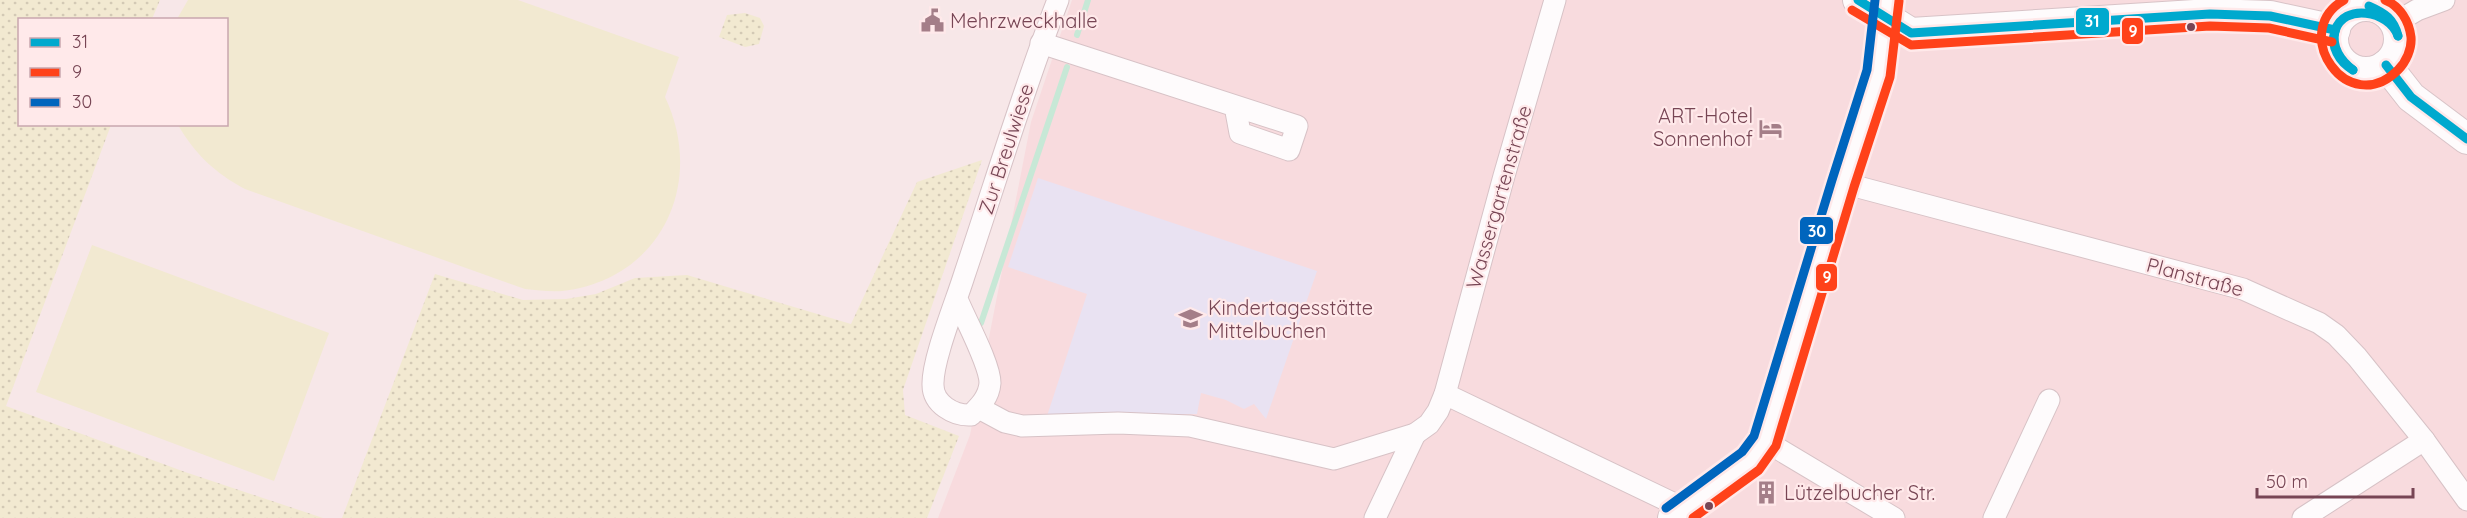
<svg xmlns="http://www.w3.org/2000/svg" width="2467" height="518" viewBox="0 0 2467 518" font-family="Quicksand,sans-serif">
<defs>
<pattern id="green-dots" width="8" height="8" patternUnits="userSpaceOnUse" patternTransform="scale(1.5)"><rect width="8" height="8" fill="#f2e9d1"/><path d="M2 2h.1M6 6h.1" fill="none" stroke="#d3c9b5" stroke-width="1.8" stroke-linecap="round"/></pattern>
</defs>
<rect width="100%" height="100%" fill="#f7e7e8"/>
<path fill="#f8dbde" d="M 1072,0 L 2467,0 L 2467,518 L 938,518 L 970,435 L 1031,122 Z"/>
<path fill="#e9e2f2" d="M 1038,178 L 1317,271 L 1266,419 L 1254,404 L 1244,409 L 1226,400 L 1201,393 L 1197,414 L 1047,416 L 1087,294 L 1008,267 Z"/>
<g fill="url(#green-dots)">
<path d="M 0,0 L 160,0 L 152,19 L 20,20 L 20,124 L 111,125 L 6,406 L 185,472 L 323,518 L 0,518 Z"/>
<path d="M 745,13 L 760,18 L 764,26 L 759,44 L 745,47 L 719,37 L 727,15 Z"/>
<path d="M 982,160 L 903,390 L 905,415 L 959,436 L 927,518 L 342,518 L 435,274 L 523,300 L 566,299 L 596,294 L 635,278 L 687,275 L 851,324 L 917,182 Z"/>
</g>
<g fill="#f2e9d1">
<path d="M 188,0 L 518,0 L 679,57 L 665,97 C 706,183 661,280 562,291 C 550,292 537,290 525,289 L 245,189 C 215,173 195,154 178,125 L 226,124 L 226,20 L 177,19 Z"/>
<path d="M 92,245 L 329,333 L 274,481 L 36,392 Z"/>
</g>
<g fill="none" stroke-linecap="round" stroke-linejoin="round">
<g stroke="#c7e8d6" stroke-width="6">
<path d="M 1077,35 L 1088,0"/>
<path d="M 981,323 L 1067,67"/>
</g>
<defs>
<g id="minor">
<path d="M 2395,23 L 2417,10 L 2444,0"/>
<path d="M 1041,43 L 1297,126 L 1289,150 L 1240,133 L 1235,106"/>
<path d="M 1843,183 L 2243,289 L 2319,323 L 2336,335 L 2357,357 L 2424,440 L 2467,500"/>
<path d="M 957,299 C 965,319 990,364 990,383 C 989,397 980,406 971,415 C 954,416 933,404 933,385 C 932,360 956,302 964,276 C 995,184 1023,90 1058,0"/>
<path d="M 1445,394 L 1685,509"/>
<path d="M 979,408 L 1005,422 L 1022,426 L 1118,423 L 1190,426 L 1334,459 L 1415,434 L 1429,424 L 1438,411 L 1445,394 L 1504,176 L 1555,0"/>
<path d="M 1765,441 L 1894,518"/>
<path d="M 1375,518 L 1415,434"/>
<path d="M 1994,518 L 2049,400"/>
<path d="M 2303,518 L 2424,440"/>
</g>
<g id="secondary">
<path d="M 1858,0 L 1911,33 L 2210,14 L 2270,16 L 2335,30"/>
<circle cx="2366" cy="39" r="33"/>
<path d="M 2386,65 L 2411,97 L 2467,139"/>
<path d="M 1673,518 L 1751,461 L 1765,441 L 1843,183 L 1879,73 L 1887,0"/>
</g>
</defs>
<use href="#minor" stroke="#d7c2c6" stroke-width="23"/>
<use href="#secondary" stroke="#d8c3c7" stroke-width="32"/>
<use href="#minor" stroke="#fefbfc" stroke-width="21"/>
<use href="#secondary" stroke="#fefbfc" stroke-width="30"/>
<defs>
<g id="bus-1">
<path d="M 1858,0 L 1911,33 L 2210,14 L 2270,16 L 2335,30"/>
<path d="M 2369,6 C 2385,13 2394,19 2398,36"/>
<path d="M 2335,31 C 2331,47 2341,61 2353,70"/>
<path d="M 2335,31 C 2330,46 2339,62 2353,70"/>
<path d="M 2335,31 C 2343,3 2389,10 2398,36"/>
<path d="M 2386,65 L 2411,97 L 2467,139"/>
</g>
<g id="bus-2">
<path d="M 2344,0 C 2288,32 2348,120 2398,70 C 2406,62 2412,49 2411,37 C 2409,21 2400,6 2385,0"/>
<path d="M 1852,10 L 1911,45 L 2210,26 L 2269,28 L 2332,42"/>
<path d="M 1693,518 L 1759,470 L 1776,446 L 1854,187 L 1890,77 L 1899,1"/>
</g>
<path id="bus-3" d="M 1666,508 L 1742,452 L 1754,436 L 1832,180 L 1867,70 L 1875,0"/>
</defs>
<use href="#bus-1" stroke="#ffe9ea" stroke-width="14"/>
<use href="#bus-2" stroke="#ffe9ea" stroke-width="14"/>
<use href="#bus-3" stroke="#ffe9ea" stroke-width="14"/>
<use href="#bus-1" stroke="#00a9ce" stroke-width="9"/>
<use href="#bus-2" stroke="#ff421a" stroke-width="9"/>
<use href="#bus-3" stroke="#0065bd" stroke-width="9"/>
</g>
<defs>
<symbol id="civic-bare" viewBox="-9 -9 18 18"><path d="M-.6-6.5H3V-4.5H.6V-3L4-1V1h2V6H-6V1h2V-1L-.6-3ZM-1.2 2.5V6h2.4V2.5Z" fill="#a47e88" stroke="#ffe9ea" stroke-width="2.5" paint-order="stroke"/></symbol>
<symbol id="hotel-bare" viewBox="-9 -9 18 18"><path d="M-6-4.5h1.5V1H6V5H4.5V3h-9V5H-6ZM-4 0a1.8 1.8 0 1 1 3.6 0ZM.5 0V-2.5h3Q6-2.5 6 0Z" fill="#a47e88" stroke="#ffe9ea" stroke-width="2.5" paint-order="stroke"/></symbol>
<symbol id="school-bare" viewBox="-9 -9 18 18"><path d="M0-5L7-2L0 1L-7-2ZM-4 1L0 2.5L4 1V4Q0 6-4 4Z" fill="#a47e88" stroke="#ffe9ea" stroke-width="2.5" paint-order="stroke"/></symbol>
<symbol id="building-bare" viewBox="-9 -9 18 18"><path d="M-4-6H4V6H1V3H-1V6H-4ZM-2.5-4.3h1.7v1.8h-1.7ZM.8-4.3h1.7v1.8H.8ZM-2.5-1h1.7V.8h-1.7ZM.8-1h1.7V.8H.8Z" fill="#a47e88" stroke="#ffe9ea" stroke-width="2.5" paint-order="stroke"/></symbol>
</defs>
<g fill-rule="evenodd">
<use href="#civic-bare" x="916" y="4" width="33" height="33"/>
<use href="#hotel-bare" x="1754" y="112" width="33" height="33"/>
<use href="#school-bare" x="1174" y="302" width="33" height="33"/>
<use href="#building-bare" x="1750" y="476" width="33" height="33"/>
</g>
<g fill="#774554" stroke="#ffe9ea" stroke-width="2">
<circle cx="2191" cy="27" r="5"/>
<circle cx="1709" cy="506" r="5"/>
</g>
<g text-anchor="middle" stroke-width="4.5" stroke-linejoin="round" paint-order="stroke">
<g font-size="20" fill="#774554" stroke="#ffe9ea" text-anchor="start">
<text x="950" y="28">Mehrzweckhalle</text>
<text x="1753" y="123" text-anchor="end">ART-Hotel<tspan x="1753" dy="23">Sonnenhof</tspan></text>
<text x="1208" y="315">Kindertagesstätte<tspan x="1208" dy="23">Mittelbuchen</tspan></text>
<text x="1784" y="500">Lützelbucher Str.</text>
</g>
<g font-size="20" fill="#774554" stroke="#ffe9ea">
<text transform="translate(1006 149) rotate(-72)" y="7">Zur Breulwiese</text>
<text transform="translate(1499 197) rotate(-74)" y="7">Wassergartenstraße</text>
<text transform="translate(2195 277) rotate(15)" y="7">Planstraße</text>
</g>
</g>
<g stroke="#ffe9ea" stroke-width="2">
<rect x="2075" y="7" width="35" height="29" rx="6" fill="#00a9ce"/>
<rect x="2121" y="17" width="23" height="28" rx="6" fill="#ff421a"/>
<rect x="1799" y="216" width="35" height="29" rx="6" fill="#0065bd"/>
<rect x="1815" y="263" width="23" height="29" rx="6" fill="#ff421a"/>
</g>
<g font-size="16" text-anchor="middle" font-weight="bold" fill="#fff">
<text x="2092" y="27">31</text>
<text x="2133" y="37">9</text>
<text x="1817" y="237">30</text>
<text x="1827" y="283">9</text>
</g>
<rect x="18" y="18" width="210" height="108" fill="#ffe9ea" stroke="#c9a7ae" stroke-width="1.5"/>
<rect x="30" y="38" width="30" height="9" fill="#00a9ce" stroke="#c9a7ae" stroke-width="1.5"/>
<text x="72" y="48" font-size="18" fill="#774554">31</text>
<rect x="30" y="68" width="30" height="9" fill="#ff421a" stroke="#c9a7ae" stroke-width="1.5"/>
<text x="72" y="78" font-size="18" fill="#774554">9</text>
<rect x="30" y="98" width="30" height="9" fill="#0065bd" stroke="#c9a7ae" stroke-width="1.5"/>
<text x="72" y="108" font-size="18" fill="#774554">30</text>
<path d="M2257 488v9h156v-9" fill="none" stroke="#774554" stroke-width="3"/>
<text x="2266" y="488" font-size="18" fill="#774554" stroke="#ffe9ea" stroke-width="4.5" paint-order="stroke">50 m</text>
</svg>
